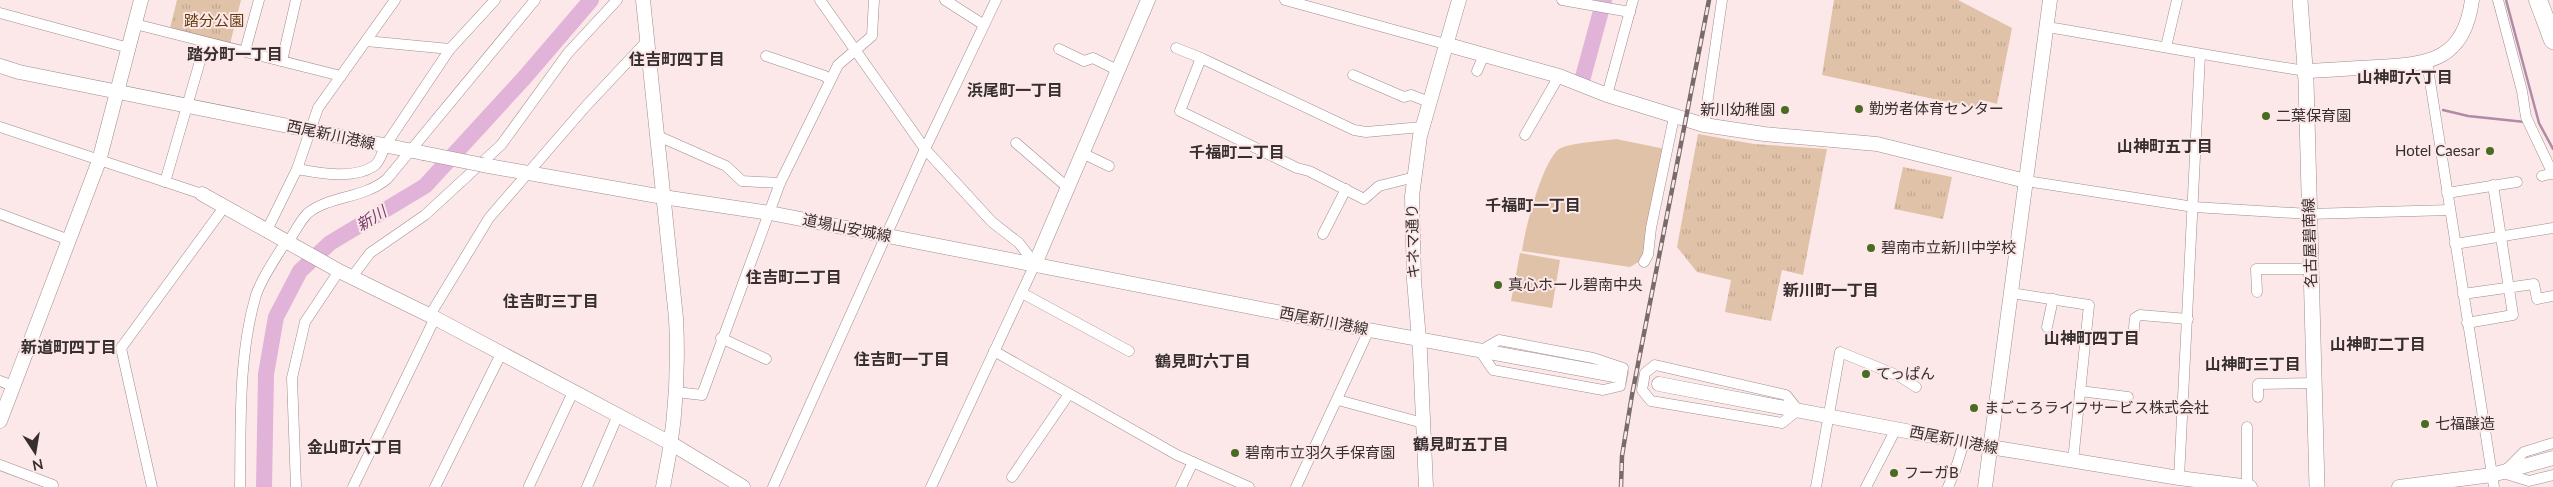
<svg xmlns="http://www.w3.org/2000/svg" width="2553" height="487" viewBox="0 0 2553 487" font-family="Lato,'Noto Sans JP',sans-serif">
<defs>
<pattern id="park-tufts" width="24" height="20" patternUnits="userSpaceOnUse" patternTransform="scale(1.25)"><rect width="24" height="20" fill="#dfc2a8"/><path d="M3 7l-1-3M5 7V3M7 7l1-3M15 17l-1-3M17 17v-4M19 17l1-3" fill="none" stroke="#c0a791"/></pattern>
</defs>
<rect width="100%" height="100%" fill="#fce8e8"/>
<g fill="#dfc2a8">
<path d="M 1616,139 L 1665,149 L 1642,260 L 1630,267 L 1522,251 C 1525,229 1542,162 1559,149 C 1568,143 1603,141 1616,139 Z"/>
<path d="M 1520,253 L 1560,260 L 1552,308 L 1511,301 Z"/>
</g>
<g fill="url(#park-tufts)">
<path d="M 177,0 L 241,0 L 230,44 L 169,32 Z"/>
<path d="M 1834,0 L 1958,0 L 2012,28 L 1997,104 L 1982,100 L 1980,109 L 1822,75 Z"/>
<path d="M 1698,134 L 1754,144 L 1827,149 L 1803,275 L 1782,270 L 1771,321 L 1725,312 L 1731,280 L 1697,272 L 1677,247 Z"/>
<path d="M 1903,167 L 1952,177 L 1943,219 L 1894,209 Z"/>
</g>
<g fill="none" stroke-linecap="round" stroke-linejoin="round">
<g stroke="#af8ba6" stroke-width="2.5">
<path d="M 2506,0 L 2539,123 L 2553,149"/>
<path d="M 2443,110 L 2468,116 L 2525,122"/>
</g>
<g stroke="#e2b3d9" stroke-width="16">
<path d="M 1583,77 L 1604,0"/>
<path d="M 264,487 L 266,374 L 276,317 L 300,271 L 330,243 L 425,186 L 525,77 L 591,0"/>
</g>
<path stroke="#d5c3c3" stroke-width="14" stroke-dasharray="14 7" stroke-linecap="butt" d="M 1614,375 L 1659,384"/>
<defs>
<g id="street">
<path d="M 820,0 L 925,149 L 992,222 L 1019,243 L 1035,264 L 931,487"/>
<path d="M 945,0 L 984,25"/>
<path d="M 1285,0 L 1445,44"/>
<path d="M 1562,0 L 1630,12"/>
<path d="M 2498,0 L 2522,91 L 2526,117 L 2553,174"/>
<path d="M 0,13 L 129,48"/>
<path d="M 135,24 L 341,76"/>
<path d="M 2047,27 C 2133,41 2219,58 2306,71"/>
<path d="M 366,41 L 450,49"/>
<path d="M 2166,47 L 2177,0"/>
<path d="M 1176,48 L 1201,58"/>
<path d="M 1059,49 L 1084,61 L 1093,58 L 1117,70"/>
<path d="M 245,51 L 259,0"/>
<path d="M 766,56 L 825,76 L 829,80"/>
<path d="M 282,61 L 296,0"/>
<path d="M 2427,62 L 2494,487"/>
<path d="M 1477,71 L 1484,55"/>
<path d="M 1353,75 L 1404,97 L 1411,95 L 1429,102"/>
<path d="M 1607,95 L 1633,0"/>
<path d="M 1704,125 L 1722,0"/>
<path d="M 0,127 L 202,194"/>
<path d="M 1525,135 L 1559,76"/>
<path d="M 658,136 L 726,166 L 742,181 L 780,183"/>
<path d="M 1016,143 L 1067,187"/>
<path d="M 1082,153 L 1109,166"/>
<path d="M 297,169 C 319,173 353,180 374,166 C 380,162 382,153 385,146 L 450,49 L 495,0"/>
<path d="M 2542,176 L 2553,173"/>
<path d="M 1415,177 L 1379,186 L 1364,199 L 1309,171 L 1297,168 L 1180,111 L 1201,58 L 1354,130 L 1366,132 L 1422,127"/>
<path d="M 2026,181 L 2194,207 L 2309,214 L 2450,210"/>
<path d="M 165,182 L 205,44"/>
<path d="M 2447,193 L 2517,182"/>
<path d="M 0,214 L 69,240"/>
<path d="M 266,232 L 297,169 L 318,108 L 395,0"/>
<path d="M 1323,234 L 1346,189"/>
<path d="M 288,242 C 294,234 301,219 308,213 C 331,195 363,199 387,179 L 535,0"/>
<path d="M 2455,244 L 2553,228"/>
<path d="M 1644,262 L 1648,255 L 1651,228 L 1674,117"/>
<path d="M 352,277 L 370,253 L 425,215 L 501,145 L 568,53 L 617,0"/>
<path d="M 2257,292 L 2256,269 L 2311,269"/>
<path d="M 1022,293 L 1129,351"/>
<path d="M 2011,293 L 2089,305 L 2073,461"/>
<path d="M 2463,294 L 2534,284 L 2537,299 L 2553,296"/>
<path d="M 430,315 L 489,218 L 586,106 L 647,41"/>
<path d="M 2467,323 L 2513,315 L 2493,185"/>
<path d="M 2047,327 L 2053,299"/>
<path d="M 721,338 L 766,359"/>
<path d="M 2133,338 L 2135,318 L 2140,315 L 2188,319"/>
<path d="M 1499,340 L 1593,358 L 1623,368 L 1620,386 L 1603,390 L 1493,370 L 1480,351 Z"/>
<path d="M 994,351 L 1177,455 L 1249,487"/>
<path d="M 1655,365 L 1786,395 L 1798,410 L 1782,423 L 1651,401 L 1642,390 L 1645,373 Z"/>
<path d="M 0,381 L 13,386"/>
<path d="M 2080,391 L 2128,397"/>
<path d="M 676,392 L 702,395 L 780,183 L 838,65 L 872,36 L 874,0"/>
<path d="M 2258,397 L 2258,384 L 2314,383"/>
<path d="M 1338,400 L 1423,423"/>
<path d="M 2553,443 L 2524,452 L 2503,473 L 2529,481 L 2553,475"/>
<path d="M 0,465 L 53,485 L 52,487"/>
<path d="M 1012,477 L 1069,394"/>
<path d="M 2179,478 L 2200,55"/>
<path d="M 529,486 L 573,392"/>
<path d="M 152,487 L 121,348 L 225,206"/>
<path d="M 240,487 C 241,424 238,356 256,295 C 262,277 276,258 286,241"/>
<path d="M 296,487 L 292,378 L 305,322 L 339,271"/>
<path d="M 353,487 L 435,318"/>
<path d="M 435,487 L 501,354"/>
<path d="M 587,487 L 618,415"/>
<path d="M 773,487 L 925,149 L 996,0"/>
<path d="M 1181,487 L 1193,462"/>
<path d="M 1296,487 L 1369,330"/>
<path d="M 1816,487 L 1840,352 L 1899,376 L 1916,387"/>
<path d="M 1866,487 L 1896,429"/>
<path d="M 1948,487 L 1955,471 L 1964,442"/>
<path d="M 2247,487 L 2247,427"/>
</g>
<g id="secondary">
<path d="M 643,0 L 676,318 C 679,375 675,431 663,487"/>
<path d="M 1445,44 L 1559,76 L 1607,95 L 1704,125 L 1764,134 L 1877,144 L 2026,181"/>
<path d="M 0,66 L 19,72 L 423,153"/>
<path d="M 2306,71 C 2330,70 2355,68 2379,67 C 2430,64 2464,60 2472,0"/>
<path d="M 483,165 L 663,197 L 770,213 L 1369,330 L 1614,375"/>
<path d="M 202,194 L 339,271 L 435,318 L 672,444 L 743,487"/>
<path d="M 1035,264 L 1148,0"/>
<path d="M 1659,384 L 1990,447 L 2179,478 L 2250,487"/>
<path d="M 0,421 L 99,161 L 141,0"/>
<path d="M 1426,487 L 1420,352 L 1414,280 L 1412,196 L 1420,136 L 1459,0"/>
<path d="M 1985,487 L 2050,0"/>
<path d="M 2399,487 L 2492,475 L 2553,458"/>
</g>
<path id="primary" d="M 2300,0 L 2306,81 L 2317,487"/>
<path id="highway" d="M 2538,0 L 2553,40"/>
</defs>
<use href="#street" stroke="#9f8d8d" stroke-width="11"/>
<use href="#secondary" stroke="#9f8d8d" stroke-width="15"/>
<use href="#primary" stroke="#9f8d8d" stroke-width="16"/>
<use href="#highway" stroke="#9f8d8d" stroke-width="19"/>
<use href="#street" stroke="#fff" stroke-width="10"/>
<use href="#secondary" stroke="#fff" stroke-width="14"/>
<use href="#primary" stroke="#fff" stroke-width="15"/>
<use href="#highway" stroke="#fff" stroke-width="18"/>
<defs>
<path id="rail" d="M 1621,487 L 1622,456 L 1632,395 L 1709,0"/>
</defs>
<use href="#rail" stroke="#776b6b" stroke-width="4.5"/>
<use href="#rail" stroke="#fce8e8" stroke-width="2.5" stroke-dasharray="8" stroke-linecap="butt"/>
<defs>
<path id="secondary-bridge" d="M 423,153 L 483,165"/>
</defs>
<use href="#secondary-bridge" stroke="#9f8d8d" stroke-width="15" stroke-linecap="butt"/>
<use href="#secondary-bridge" stroke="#fff" stroke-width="14"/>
</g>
<g fill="#496b23" stroke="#fce8e8" stroke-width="2">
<circle cx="1859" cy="109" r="5"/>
<circle cx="1785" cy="110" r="5"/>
<circle cx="2266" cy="116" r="5"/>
<circle cx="2490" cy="151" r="5"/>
<circle cx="1871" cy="248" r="5"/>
<circle cx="1498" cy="285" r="5"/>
<circle cx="1866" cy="374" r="5"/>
<circle cx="1974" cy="408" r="5"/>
<circle cx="2425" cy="424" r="5"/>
<circle cx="1235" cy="453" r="5"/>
<circle cx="1894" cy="473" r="5"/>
</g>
<g text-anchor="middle" stroke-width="4" stroke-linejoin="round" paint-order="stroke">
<g font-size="15" fill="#633a0a" stroke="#fce8e8">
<text x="214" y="26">踏分公園</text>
</g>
<g font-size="15" fill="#372f2f" stroke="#fce8e8" text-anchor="start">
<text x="1869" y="114">勤労者体育センター</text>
<text x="1775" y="115" text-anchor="end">新川幼稚園</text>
<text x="2276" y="121">二葉保育園</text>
<text x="2480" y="156" text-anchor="end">Hotel Caesar</text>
<text x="1881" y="253">碧南市立新川中学校</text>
<text x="1508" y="290">真心ホール碧南中央</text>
<text x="1876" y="379">てっぱん</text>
<text x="1984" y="413">まごころライフサービス株式会社</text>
<text x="2435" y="429">七福醸造</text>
<text x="1245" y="458">碧南市立羽久手保育園</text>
<text x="1904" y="478">フーガB</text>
</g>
<g font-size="15" fill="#372f2f" stroke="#fce8e8">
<text transform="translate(331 135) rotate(12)" y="5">西尾新川港線</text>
<text transform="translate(847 228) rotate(11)" y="5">道場山安城線</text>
<text transform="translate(1413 241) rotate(-91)" y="5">キネマ通り</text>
<text transform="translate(2310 243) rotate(-92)" y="5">名古屋碧南線</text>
<text transform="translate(1324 321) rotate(11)" y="5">西尾新川港線</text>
<text transform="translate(1954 440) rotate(11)" y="5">西尾新川港線</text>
</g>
<g font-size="16" font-weight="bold" fill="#372f2f" stroke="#fce8e8">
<text x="235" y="60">踏分町一丁目</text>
<text x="677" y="65">住吉町四丁目</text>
<text x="2405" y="83">山神町六丁目</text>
<text x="1015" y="96">浜尾町一丁目</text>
<text x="2165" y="152">山神町五丁目</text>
<text x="1237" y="158">千福町二丁目</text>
<text x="1533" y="211">千福町一丁目</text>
<text x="794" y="283">住吉町二丁目</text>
<text x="1831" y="296">新川町一丁目</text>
<text x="551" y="307">住吉町三丁目</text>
<text x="2092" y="344">山神町四丁目</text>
<text x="2378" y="350">山神町二丁目</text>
<text x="69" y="353">新道町四丁目</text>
<text x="902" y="365">住吉町一丁目</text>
<text x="1203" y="367">鶴見町六丁目</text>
<text x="2253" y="370">山神町三丁目</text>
<text x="1461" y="450">鶴見町五丁目</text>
<text x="355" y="453">金山町六丁目</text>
</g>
<g font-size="16" font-style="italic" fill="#783f6f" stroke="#fce8e8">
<text transform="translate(371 218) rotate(-31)" y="6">新川</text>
</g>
</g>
<g transform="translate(35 452) rotate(168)" stroke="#fce8e8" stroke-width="4" paint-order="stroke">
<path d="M0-4L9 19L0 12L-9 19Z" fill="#372f2f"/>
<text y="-8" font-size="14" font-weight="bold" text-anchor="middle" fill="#372f2f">N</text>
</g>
</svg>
